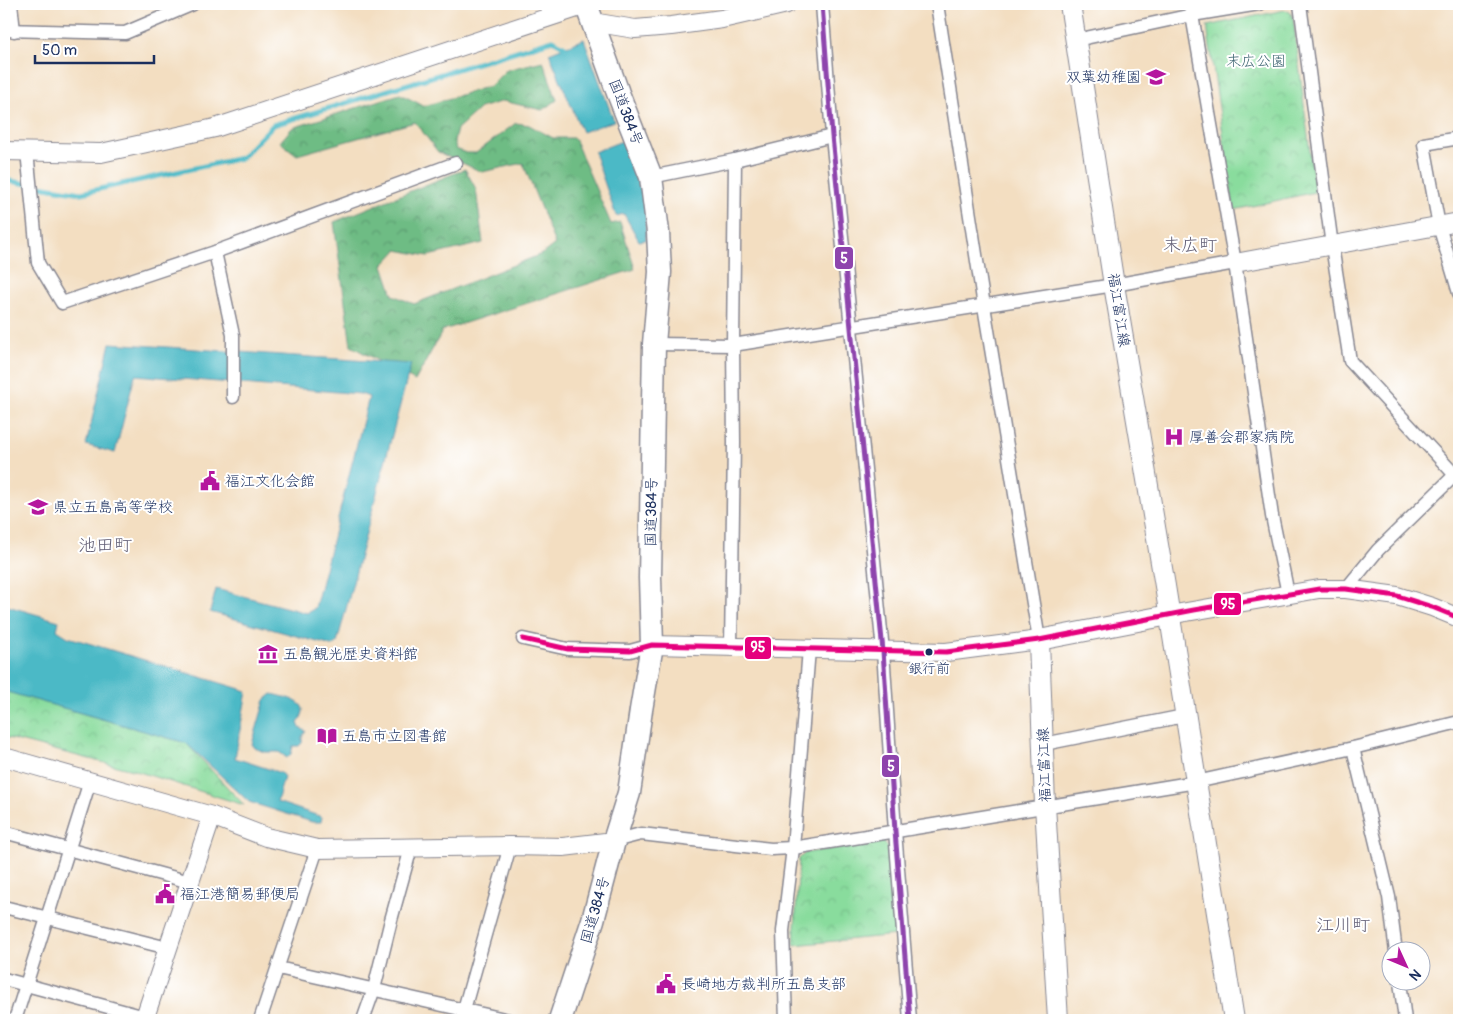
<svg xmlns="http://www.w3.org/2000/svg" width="1463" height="1024" viewBox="0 0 1463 1024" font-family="Pangolin,'Klee One',sans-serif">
<defs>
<pattern id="forest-crowns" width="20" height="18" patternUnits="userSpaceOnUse" patternTransform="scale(1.25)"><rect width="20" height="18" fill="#6ebc84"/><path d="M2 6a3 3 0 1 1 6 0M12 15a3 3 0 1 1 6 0" fill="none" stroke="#5a996f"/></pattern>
<pattern id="park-crowns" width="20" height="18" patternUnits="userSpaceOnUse" patternTransform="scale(1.25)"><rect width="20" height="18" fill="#89dc9d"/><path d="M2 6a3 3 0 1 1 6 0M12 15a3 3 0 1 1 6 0" fill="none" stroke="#76bd8a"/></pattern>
</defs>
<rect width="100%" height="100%" fill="#fff"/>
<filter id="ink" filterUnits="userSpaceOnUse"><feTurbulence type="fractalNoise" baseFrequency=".02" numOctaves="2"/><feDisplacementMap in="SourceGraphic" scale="10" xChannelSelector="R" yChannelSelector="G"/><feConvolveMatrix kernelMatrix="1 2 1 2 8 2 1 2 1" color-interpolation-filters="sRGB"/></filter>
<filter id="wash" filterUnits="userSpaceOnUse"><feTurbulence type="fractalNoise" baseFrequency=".0096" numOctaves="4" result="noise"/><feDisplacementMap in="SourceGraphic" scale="20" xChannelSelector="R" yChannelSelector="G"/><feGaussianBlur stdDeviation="1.12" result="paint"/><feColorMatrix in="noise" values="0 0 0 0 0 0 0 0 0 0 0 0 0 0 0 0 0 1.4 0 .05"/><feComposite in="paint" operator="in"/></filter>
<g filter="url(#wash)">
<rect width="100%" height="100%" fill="#f3dec1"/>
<path fill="url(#forest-crowns)" stroke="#447671" d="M 543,61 L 557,100 L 542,110 L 503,101 L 480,108 L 457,129 L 454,141 L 456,149 L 466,153 L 476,153 L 516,123 L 529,125 L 553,138 L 574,138 L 611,224 L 620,222 L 635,269 L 443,330 L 415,381 L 351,346 L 334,222 L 465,169 L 476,189 L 483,243 L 428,256 L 397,250 L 383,265 L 393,295 L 414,304 L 542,254 L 555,244 L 523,163 L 482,172 L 438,152 L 415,122 L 297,155 L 280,142 L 292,128 L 400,94 L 424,106 L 490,86 L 506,70 Z"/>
<g fill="url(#park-crowns)" stroke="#52867e">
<path d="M 1285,10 L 1290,12 L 1293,17 L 1315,192 L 1234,210 L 1207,26 Z"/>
<path d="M 4,691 L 186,743 L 244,805 L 136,771 L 4,737 Z"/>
<path d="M 883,841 L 888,848 L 896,935 L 794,945 L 799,859 L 805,853 Z"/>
</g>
<g fill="#4cb9c6" stroke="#347492">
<path d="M 584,39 L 614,121 L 582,132 L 549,53 Z"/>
<path d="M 622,141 L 645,201 L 646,240 L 639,241 L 624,214 L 616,216 L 594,152 Z"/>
<path d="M 110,343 L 411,364 L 337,643 L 332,646 L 210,612 L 216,589 L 307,613 L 315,608 L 369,397 L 361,394 L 135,375 L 115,453 L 86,445 Z"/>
<path d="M 4,605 L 59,621 L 57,630 L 68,637 L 247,691 L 235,758 L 281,773 L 284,777 L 277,802 L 322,817 L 321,822 L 312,822 L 249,802 L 186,743 L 4,691 Z"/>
<path d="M 272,694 C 280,696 304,700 303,711 C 303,715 300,719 298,723 L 300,728 L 306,731 L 302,737 L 302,743 L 299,746 L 293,746 L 291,754 L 287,758 L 279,752 L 264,752 L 255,748 L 252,744 L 265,700 Z"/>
</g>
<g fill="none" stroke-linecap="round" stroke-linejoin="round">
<path stroke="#4cb9c6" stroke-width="5" d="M 4,180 L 81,193 L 241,158 L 273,125 L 553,40 L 565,47"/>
</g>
</g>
<g filter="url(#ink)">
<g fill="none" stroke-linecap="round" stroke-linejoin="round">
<defs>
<g id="street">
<path d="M 11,4 L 14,31"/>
<path d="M 822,4 L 832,136 L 883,651 L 895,831 L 910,1020"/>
<path d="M 937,4 L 984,306 L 1039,640"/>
<path d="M 1300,4 L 1332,246 L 1350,361 L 1455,475"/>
<path d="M 1192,15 L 1235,263 L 1272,516 L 1288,594"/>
<path d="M 4,30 L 125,33 L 193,4"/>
<path d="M 1076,40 L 1192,15 L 1259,4"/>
<path d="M 1459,138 L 1424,144 L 1439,226 L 1459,293"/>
<path d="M 27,151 L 38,263 L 62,303 L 215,252 L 456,163"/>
<path d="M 651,177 L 735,160 L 832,136"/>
<path d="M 215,252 L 233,335 L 233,397"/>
<path d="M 654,344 L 733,345 L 1114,285 L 1235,263"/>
<path d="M 1346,589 L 1378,550 L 1459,471"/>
<path d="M 523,639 L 568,649 L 630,651 L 652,645"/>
<path d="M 731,646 L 734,443 L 733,345 L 735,160"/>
<path d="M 1044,744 L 1184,716"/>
<path d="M 1353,748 L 1389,897 L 1396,952"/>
<path d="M 4,832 L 190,882"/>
<path d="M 614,841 L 641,834 L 771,849 L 793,848 L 1196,782 L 1353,748 L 1459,722"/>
<path d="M 4,907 L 168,948"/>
<path d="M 278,968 L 509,1020"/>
<path d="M 4,979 L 145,1017"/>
<path d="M 1400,982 L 1405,1020"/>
<path d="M 15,1020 L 90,781"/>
<path d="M 260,1020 L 317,849"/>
<path d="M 363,1020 L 374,989 L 391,920 L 411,848"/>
<path d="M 461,1020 L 510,846"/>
<path d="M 786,1020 L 783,931 L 793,848 L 809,649"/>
</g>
<g id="secondary">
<path d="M 592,22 L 635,29 L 671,26 L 722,19 L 787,4"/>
<path d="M 4,151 L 101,153 L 215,128 L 586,5"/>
<path d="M 1235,263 L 1459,222"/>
<path d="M 1169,615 L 1319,589 L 1346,589 L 1397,596 L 1432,607 L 1459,618"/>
<path d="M 652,645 L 946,652 L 1039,640"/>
<path d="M 4,757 L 212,816 L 266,837 L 317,849 L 510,846 L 563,847 L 614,841"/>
<path d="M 144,1020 L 212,816"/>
</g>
<g id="primary">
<path d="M 1070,4 L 1114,285 L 1165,586 L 1234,1020"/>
<path d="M 1058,1020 L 1045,805 L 1039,640 L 1169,615"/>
</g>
<path id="highway" d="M 560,1020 L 593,920 L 614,841 L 629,793 L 641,710 L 652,645 L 650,578 L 654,344 L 660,272 L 658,232 L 651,177 L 618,93 L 586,4"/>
</defs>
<use href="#street" stroke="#878690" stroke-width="15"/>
<use href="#secondary" stroke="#878690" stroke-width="20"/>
<use href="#primary" stroke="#878690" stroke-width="22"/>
<use href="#highway" stroke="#878690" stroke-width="25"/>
<use href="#street" stroke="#fff" stroke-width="12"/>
<use href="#secondary" stroke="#fff" stroke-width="18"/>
<use href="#primary" stroke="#fff" stroke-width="20"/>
<use href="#highway" stroke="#fff" stroke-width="22"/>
<defs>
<path id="bus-1" d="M 822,4 L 832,136 L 883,651 L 895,831 L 910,1020"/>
<path id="bus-2" d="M 523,639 L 568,649 L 630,651 L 652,645 L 946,652 L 1039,640 L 1194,610 L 1319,589 L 1346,589 L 1397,596 L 1432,607 L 1459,618"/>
</defs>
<use href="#bus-1" stroke="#fff" stroke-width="9"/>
<use href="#bus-2" stroke="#fff" stroke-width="9"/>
<use href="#bus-1" stroke="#8e44ad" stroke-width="5"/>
<use href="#bus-2" stroke="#e5007d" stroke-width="5"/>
</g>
</g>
<defs>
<symbol id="school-bare" viewBox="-9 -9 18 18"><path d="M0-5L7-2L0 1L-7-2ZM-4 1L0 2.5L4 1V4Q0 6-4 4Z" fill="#b5179e" stroke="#fff" stroke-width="2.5" paint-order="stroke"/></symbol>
<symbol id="hospital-bare" viewBox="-9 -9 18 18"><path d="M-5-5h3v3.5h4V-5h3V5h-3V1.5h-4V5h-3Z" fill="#b5179e" stroke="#fff" stroke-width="2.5" paint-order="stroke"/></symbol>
<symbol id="civic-bare" viewBox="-9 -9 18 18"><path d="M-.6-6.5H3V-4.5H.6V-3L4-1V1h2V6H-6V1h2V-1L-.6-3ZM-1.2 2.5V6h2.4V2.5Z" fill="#b5179e" stroke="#fff" stroke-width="2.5" paint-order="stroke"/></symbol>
<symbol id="museum-bare" viewBox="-9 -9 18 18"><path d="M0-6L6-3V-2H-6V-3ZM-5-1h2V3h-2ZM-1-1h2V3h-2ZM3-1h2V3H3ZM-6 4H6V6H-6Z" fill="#b5179e" stroke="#fff" stroke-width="2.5" paint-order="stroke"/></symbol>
<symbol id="library-bare" viewBox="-9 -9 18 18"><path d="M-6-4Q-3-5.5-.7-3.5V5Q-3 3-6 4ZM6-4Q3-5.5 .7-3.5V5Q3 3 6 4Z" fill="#b5179e" stroke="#fff" stroke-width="2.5" paint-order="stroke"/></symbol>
</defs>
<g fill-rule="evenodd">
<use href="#school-bare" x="1142" y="63" width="28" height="28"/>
<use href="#hospital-bare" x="1160" y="423" width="28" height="28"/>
<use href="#civic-bare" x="196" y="467" width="28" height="28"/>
<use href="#school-bare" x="24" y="493" width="28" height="28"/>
<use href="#museum-bare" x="254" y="640" width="28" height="28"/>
<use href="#library-bare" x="313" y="722" width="28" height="28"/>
<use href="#civic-bare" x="151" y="880" width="28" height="28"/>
<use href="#civic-bare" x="652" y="970" width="28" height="28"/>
</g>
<circle fill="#1b2f5e" stroke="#fff" stroke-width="2" cx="929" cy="652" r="4.5"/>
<g text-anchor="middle" stroke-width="4" stroke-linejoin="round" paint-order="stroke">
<g font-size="14" fill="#1b2f5e" stroke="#fff">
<text x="929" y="673">銀行前</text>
</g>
<g font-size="15" fill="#3c6371" stroke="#fff">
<text x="1256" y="66">末広公園</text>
</g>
<g font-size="15" fill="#1b2f5e" stroke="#fff" text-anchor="start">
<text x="1141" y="82" text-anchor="end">双葉幼稚園</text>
<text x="1189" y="442">厚善会郡家病院</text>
<text x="225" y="486">福江文化会館</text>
<text x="53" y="512">県立五島高等学校</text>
<text x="283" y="659">五島観光歴史資料館</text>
<text x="342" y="741">五島市立図書館</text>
<text x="180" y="899">福江港簡易郵便局</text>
<text x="681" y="989">長崎地方裁判所五島支部</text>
</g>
<g font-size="15" fill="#1b2f5e" stroke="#fff">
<text transform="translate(626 112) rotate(69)" y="5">国道384号</text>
<text transform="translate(1119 310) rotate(81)" y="5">福江富江線</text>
<text transform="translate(651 512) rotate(-89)" y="5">国道384号</text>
<text transform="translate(1044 765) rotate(-92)" y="5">福江富江線</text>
<text transform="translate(595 910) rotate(-74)" y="5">国道384号</text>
</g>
<g font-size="18" fill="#615d74" stroke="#fff">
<text x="1190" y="251">末広町</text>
<text x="105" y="551">池田町</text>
<text x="1343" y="931">江川町</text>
</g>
</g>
<g stroke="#fff" stroke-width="2">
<rect x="834" y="246" width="20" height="24" rx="5" fill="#8e44ad"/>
<rect x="1213" y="592" width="29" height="24" rx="5" fill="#e5007d"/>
<rect x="744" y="636" width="28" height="24" rx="5" fill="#e5007d"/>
<rect x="881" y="754" width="19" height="24" rx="5" fill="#8e44ad"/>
</g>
<g font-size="14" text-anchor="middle" font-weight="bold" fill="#fff">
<text x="844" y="263">5</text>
<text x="1228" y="609">95</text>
<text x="758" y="652">95</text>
<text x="891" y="771">5</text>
</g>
<rect width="1463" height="1024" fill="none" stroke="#fff" stroke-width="20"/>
<g transform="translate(1406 966) rotate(134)"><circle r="24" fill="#ffffff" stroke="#a4acbf"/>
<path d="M0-4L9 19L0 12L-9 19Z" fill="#b5179e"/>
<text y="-8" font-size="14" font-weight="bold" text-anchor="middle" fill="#1b2f5e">N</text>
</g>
<path d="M35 55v8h119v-8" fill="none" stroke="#1b2f5e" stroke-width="2.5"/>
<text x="42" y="55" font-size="15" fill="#1b2f5e" stroke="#ffffff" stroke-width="4" paint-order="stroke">50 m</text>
</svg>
